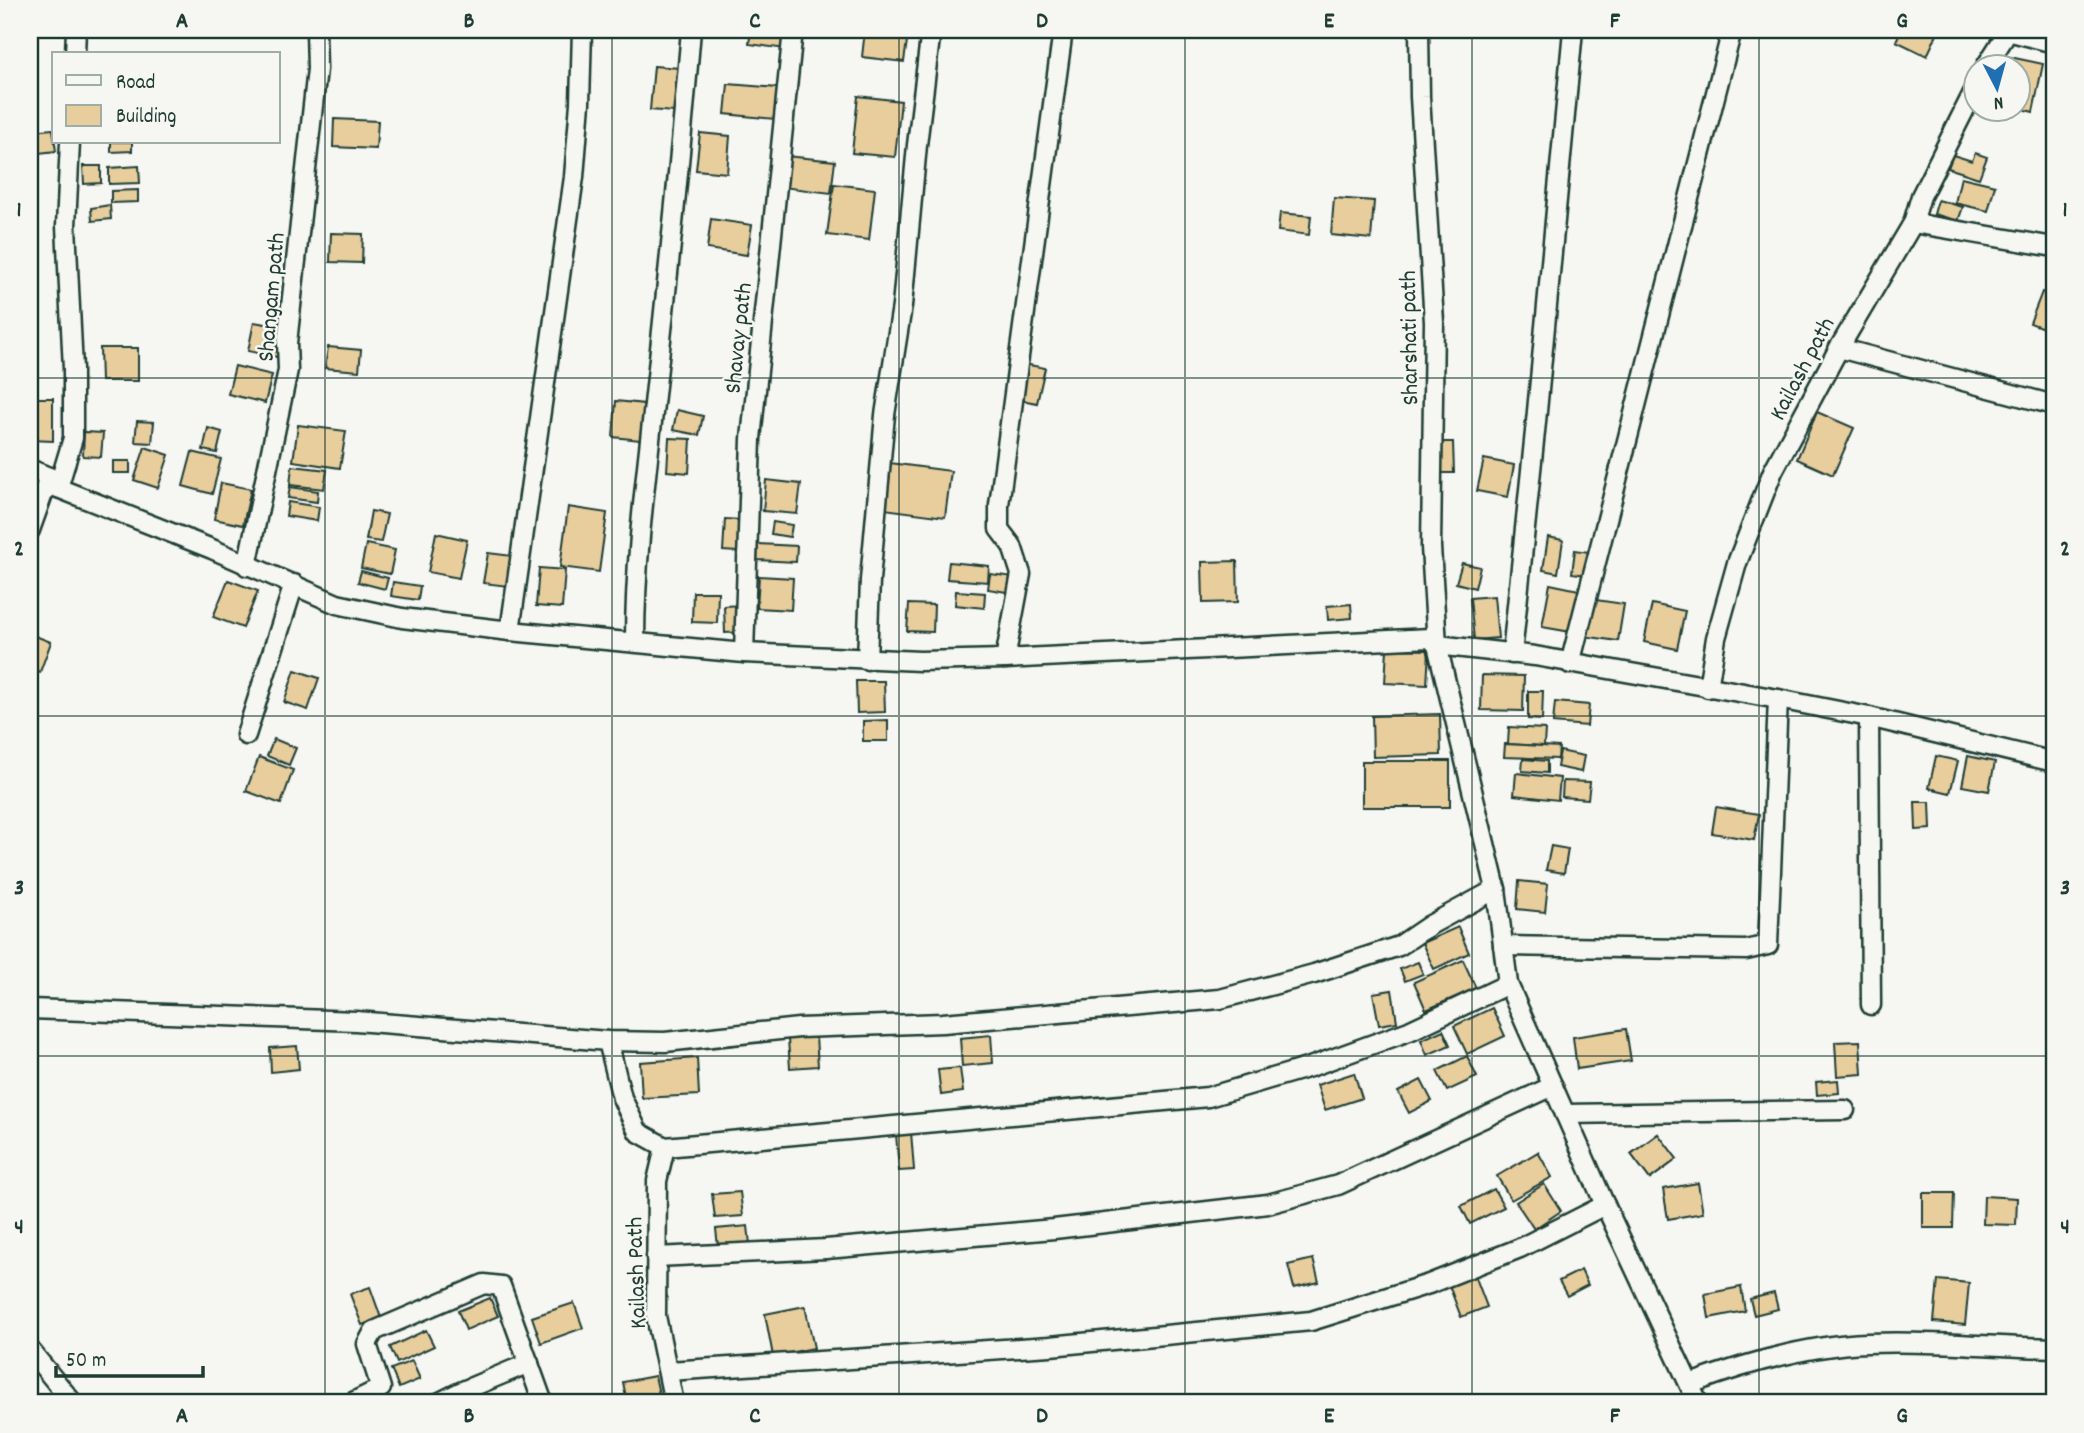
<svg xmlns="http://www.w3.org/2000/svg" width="2084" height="1433" viewBox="0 0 2084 1433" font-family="Dekko,sans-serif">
<rect width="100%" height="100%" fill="#f6f6f2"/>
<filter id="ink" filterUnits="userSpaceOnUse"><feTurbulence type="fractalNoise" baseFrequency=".0143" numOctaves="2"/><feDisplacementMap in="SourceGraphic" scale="14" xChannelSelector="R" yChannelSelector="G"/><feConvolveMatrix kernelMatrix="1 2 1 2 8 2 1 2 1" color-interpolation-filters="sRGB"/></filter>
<g filter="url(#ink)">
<g fill="#e8cd9d" stroke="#1f3d34" stroke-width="2">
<path d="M 751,30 L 789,30 L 786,49 L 749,44 Z"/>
<path d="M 865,30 L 908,34 L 904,62 L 862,57 Z"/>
<path d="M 1901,30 L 1939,30 L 1927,56 L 1896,41 Z"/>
<path d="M 2005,56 L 2043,64 L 2033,112 L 2018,108 L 2018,66 L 2002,66 Z"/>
<path d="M 654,66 L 679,68 L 674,112 L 650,110 Z"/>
<path d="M 728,84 L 778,88 L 775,119 L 725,114 Z"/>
<path d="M 858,96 L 901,101 L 895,157 L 852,153 Z"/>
<path d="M 334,119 L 378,121 L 376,149 L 333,147 Z"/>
<path d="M 53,129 L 56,151 L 30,154 L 30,131 Z"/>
<path d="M 700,133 L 730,136 L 727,173 L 696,170 Z"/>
<path d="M 111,142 L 132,142 L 132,151 L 111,152 Z"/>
<path d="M 1975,153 L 1987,157 L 1979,178 L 1948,168 L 1953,155 L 1972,161 Z"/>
<path d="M 786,156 L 835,161 L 831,193 L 782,187 Z"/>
<path d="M 83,166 L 101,166 L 101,183 L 84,184 Z"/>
<path d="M 139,166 L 140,183 L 109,184 L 109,168 Z"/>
<path d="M 1961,177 L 1995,185 L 1988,211 L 1955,203 Z"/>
<path d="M 834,184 L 875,189 L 869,240 L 827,235 Z"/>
<path d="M 138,190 L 138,202 L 111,203 L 111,191 Z"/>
<path d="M 1334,198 L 1374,201 L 1371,239 L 1331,235 Z"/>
<path d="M 1938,200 L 1963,207 L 1958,221 L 1934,214 Z"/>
<path d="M 110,205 L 111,219 L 92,221 L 91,208 Z"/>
<path d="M 1280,213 L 1311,216 L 1309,235 L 1278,231 Z"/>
<path d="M 711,219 L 752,225 L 747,255 L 707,249 Z"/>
<path d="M 331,233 L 363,234 L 362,263 L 330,262 Z"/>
<path d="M 2042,292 L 2054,297 L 2054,332 L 2030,323 Z"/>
<path d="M 254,322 L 283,327 L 277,357 L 248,351 Z"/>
<path d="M 328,347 L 361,350 L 359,371 L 325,368 Z"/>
<path d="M 100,348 L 138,348 L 138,381 L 101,381 Z"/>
<path d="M 1024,364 L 1045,368 L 1037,403 L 1016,399 Z"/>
<path d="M 235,366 L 272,375 L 265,403 L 228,394 Z"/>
<path d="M 30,398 L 53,398 L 53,441 L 30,440 Z"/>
<path d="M 616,401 L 644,404 L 640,440 L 613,437 Z"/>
<path d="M 677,410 L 703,416 L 699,435 L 673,430 Z"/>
<path d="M 1817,412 L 1854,428 L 1833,475 L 1797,459 Z"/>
<path d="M 137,421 L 154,422 L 152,443 L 135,442 Z"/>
<path d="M 298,425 L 346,431 L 340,468 L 293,461 Z"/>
<path d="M 208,428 L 222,432 L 217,453 L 203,450 Z"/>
<path d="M 84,432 L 103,433 L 101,457 L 83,456 Z"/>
<path d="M 669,438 L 691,439 L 689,473 L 667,471 Z"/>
<path d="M 1440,442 L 1453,442 L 1454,473 L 1441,473 Z"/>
<path d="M 145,447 L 169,455 L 158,488 L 134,480 Z"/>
<path d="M 192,452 L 221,459 L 212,494 L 183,486 Z"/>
<path d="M 1484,459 L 1514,465 L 1508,497 L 1477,491 Z"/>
<rect x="113" y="461" width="17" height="12"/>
<path d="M 890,463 L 951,471 L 945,517 L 884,509 Z"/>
<path d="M 292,466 L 327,470 L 324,489 L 290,485 Z"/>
<path d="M 766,480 L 801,484 L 797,514 L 763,511 Z"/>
<path d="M 221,483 L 251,489 L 243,525 L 214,519 Z"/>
<path d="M 290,487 L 318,491 L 317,502 L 288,498 Z"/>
<path d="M 288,502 L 319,507 L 317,521 L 286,516 Z"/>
<path d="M 568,507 L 607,513 L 599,572 L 560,567 Z"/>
<path d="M 371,511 L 387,514 L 381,542 L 366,540 Z"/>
<path d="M 725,519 L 740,520 L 737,552 L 723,551 Z"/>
<path d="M 773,522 L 792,525 L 790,537 L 771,534 Z"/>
<path d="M 436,533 L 467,540 L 459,578 L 428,572 Z"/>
<path d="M 1548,537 L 1563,540 L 1558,573 L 1543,570 Z"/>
<path d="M 366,544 L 395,550 L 390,574 L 361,568 Z"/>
<path d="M 758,544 L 797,546 L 796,562 L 757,560 Z"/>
<path d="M 1575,550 L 1589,552 L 1586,575 L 1572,573 Z"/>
<path d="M 488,553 L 513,556 L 508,586 L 483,583 Z"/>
<path d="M 1237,561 L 1238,602 L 1203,603 L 1202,562 Z"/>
<path d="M 949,562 L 989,566 L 988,582 L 947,579 Z"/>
<path d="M 1462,563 L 1480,567 L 1475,588 L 1456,583 Z"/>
<path d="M 539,568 L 565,570 L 562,608 L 536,606 Z"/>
<path d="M 361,571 L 388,578 L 385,589 L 358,582 Z"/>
<path d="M 990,574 L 1015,577 L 1013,593 L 988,589 Z"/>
<path d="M 759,576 L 793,578 L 791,610 L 757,608 Z"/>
<path d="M 228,580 L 258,591 L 243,628 L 213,617 Z"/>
<path d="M 393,582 L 420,586 L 418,600 L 391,596 Z"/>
<path d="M 1550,584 L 1579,590 L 1571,632 L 1542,627 Z"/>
<path d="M 956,591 L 985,593 L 984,608 L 955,605 Z"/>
<path d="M 693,592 L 718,592 L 717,623 L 692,622 Z"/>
<path d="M 1494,596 L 1498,638 L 1474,640 L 1470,598 Z"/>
<path d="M 1589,599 L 1624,604 L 1618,641 L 1583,636 Z"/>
<path d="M 909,604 L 934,605 L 933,632 L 907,631 Z"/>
<path d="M 1351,604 L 1352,618 L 1328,620 L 1327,606 Z"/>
<path d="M 1652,604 L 1685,611 L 1677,649 L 1644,642 Z"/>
<path d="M 743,605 L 744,632 L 725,633 L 724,606 Z"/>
<path d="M 30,634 L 51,642 L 40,672 L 30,668 Z"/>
<path d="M 1387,649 L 1429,650 L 1427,685 L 1385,683 Z"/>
<path d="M 295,670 L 319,678 L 308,710 L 284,702 Z"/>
<path d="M 1482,675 L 1524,676 L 1523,711 L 1481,710 Z"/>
<path d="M 856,681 L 884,681 L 885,712 L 857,713 Z"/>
<path d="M 1528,691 L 1543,691 L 1542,720 L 1528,719 Z"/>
<path d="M 1555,702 L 1589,705 L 1587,726 L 1553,723 Z"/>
<path d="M 1440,714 L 1441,755 L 1373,757 L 1372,716 Z"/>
<path d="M 888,720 L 888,741 L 863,741 L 863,721 Z"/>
<path d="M 1509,727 L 1545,729 L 1544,746 L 1508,744 Z"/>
<path d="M 274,739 L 296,748 L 289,765 L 267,756 Z"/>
<path d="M 1505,744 L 1559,747 L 1558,759 L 1504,757 Z"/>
<path d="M 1560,751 L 1584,756 L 1581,772 L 1557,767 Z"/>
<path d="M 1936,756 L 1958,761 L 1950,793 L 1929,788 Z"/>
<path d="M 1968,756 L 1995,762 L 1989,791 L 1962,786 Z"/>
<path d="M 259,757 L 293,770 L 281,804 L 246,791 Z"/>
<path d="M 1523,759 L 1547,761 L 1547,773 L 1522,771 Z"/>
<rect x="1362" y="761" width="88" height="46"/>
<path d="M 1516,773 L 1560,778 L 1558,800 L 1514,795 Z"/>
<path d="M 1563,781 L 1590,782 L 1588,799 L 1562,797 Z"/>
<path d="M 1915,802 L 1930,802 L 1931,829 L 1916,830 Z"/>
<path d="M 1716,807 L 1759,814 L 1754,840 L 1712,833 Z"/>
<path d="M 1551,846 L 1568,849 L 1564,873 L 1546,870 Z"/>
<path d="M 1519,881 L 1548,884 L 1545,912 L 1517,909 Z"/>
<path d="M 1458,927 L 1469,953 L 1434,969 L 1422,943 Z"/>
<path d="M 1463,960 L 1476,988 L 1426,1010 L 1414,982 Z"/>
<path d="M 1418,962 L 1423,974 L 1405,981 L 1400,969 Z"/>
<path d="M 1392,990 L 1397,1022 L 1379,1025 L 1373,993 Z"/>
<path d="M 1492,1008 L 1505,1036 L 1467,1054 L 1454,1026 Z"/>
<path d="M 1626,1029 L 1631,1061 L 1577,1069 L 1573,1037 Z"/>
<path d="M 1443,1030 L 1450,1045 L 1427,1055 L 1421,1040 Z"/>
<path d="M 991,1035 L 993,1063 L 962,1066 L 960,1038 Z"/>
<path d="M 816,1037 L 818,1066 L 790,1068 L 788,1039 Z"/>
<path d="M 1860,1041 L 1862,1074 L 1837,1076 L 1835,1042 Z"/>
<path d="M 297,1046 L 299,1069 L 271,1072 L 270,1048 Z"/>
<path d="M 1467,1056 L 1477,1077 L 1447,1091 L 1437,1071 Z"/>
<path d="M 697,1058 L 699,1095 L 642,1098 L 640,1062 Z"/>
<path d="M 960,1068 L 963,1092 L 941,1095 L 938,1070 Z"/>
<path d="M 1354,1073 L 1362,1098 L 1325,1110 L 1317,1085 Z"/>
<path d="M 1421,1080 L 1432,1101 L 1409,1113 L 1398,1092 Z"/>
<path d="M 1838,1080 L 1839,1093 L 1817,1095 L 1816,1082 Z"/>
<path d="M 911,1132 L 914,1170 L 899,1171 L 896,1134 Z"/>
<path d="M 1658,1134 L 1677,1159 L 1650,1179 L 1631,1154 Z"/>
<path d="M 1658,1134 L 1677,1159 L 1650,1179 L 1631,1154 Z"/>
<path d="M 1538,1152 L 1552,1177 L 1511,1200 L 1497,1176 Z"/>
<path d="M 1698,1183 L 1703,1213 L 1668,1219 L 1663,1189 Z"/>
<path d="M 1544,1184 L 1561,1211 L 1534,1229 L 1516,1202 Z"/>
<path d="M 1494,1189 L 1504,1207 L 1470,1224 L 1461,1206 Z"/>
<path d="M 740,1192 L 743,1216 L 715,1218 L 712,1194 Z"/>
<path d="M 1923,1193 L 1954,1193 L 1953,1228 L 1923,1228 Z"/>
<path d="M 1984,1196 L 2017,1198 L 2016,1225 L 1983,1224 Z"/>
<path d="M 748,1226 L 750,1244 L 718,1247 L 716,1229 Z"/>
<path d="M 1313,1259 L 1319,1282 L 1294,1288 L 1288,1265 Z"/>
<path d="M 1473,1270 L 1487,1307 L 1461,1317 L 1447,1280 Z"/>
<path d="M 1581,1270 L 1588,1285 L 1567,1296 L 1559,1281 Z"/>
<path d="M 1938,1280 L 1969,1283 L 1965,1325 L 1934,1322 Z"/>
<path d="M 370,1287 L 381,1318 L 362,1325 L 350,1294 Z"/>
<path d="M 1741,1287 L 1745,1311 L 1709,1318 L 1705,1294 Z"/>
<path d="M 1774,1293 L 1778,1309 L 1754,1315 L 1750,1299 Z"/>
<path d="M 490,1298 L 498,1316 L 466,1330 L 458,1311 Z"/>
<path d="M 574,1303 L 583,1328 L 541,1343 L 532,1317 Z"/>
<path d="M 805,1306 L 814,1348 L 773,1356 L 765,1314 Z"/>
<path d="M 426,1330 L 434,1346 L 397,1363 L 390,1347 Z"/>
<path d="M 412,1361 L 420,1379 L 399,1388 L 391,1369 Z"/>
<path d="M 655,1376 L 661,1403 L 627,1403 L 623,1382 Z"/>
</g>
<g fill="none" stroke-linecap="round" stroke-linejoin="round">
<defs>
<g id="minor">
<path d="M 1419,30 L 1420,97 L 1434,322 L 1431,547 L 1437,645 L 1496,889 L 1508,984 L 1605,1205 L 1698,1403"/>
<path d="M 2008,31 L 2054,43"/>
<path d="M 75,54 L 76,30"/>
<path d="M 1986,66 L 2009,30"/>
<path d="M 1913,223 L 2054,247"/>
<path d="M 1839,348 L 2054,405"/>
<path d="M 30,469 L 49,477 L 58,488 L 212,549 L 337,604 L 402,618 L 510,631 L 744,653 L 920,661 L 1005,659 L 1430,638 L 1437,645 L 1535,656 L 1778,699 L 1869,717 L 2054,762"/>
<path d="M 58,488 L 73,438 L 73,369 L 66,226 L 70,142"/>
<path d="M 30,530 L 49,477"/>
<path d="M 247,566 L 288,370 L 287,343 L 317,69 L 316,30"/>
<path d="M 510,631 L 574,177 L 580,103 L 582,30"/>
<path d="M 635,641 C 635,556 647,470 656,386 C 669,267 681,149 691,30"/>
<path d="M 744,653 L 751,439 L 793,30"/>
<path d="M 1512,654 L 1536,422 L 1573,30"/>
<path d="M 1005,659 L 1021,574 L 1012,546 L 999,529 L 999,505 L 1063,30"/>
<path d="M 867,660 L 870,580 L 885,415 L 902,306 L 917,145 L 931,30"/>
<path d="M 1570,664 L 1732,30"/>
<path d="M 1708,688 L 1716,638 L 1737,563 L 1773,471 L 1839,348 L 1913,223 L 1921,196 L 1976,87"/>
<path d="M 1869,717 L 1871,1005"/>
<path d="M 246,735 L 294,584"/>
<path d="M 1503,946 L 1746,950 L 1768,945 L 1778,699"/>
<path d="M 30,1009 L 356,1021 L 608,1041 L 665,1042 L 799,1028 L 943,1023 L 1220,999 L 1314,974 L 1399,946 L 1430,925 L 1496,889"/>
<path d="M 608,1041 L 622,1098 L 638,1132 L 665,1147 L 1208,1097 L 1310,1067 L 1409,1031 L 1508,984"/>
<path d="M 1565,1114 L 1845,1110"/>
<path d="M 665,1147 L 657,1181 L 656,1316 L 674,1403"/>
<path d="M 656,1257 L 826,1249 L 1054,1229 L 1268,1204 L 1338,1185 L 1553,1086"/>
<path d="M 30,1350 L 73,1403"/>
<path d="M 668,1371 L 1050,1346 L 1311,1321 L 1429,1284 L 1520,1248 L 1605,1205"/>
<path d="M 1690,1384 C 1744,1364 1810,1345 1867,1343 C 1930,1340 1992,1347 2054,1348"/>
<path d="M 351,1403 L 381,1388 L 367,1344 L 374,1331 L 484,1284 L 501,1286 L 543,1403"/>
<path d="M 438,1403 L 460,1392 L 529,1363"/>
</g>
</defs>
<use href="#minor" stroke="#1f3d34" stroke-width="23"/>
<use href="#minor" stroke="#f6f6f2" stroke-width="18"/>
</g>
</g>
<path fill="none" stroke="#1f3d34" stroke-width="2" stroke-opacity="0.55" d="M 325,30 L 325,1403M 612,30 L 612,1403M 899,30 L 899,1403M 1185,30 L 1185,1403M 1472,30 L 1472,1403M 1759,30 L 1759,1403M 30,378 L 2054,378M 30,716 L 2054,716M 30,1056 L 2054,1056"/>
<g text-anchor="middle" stroke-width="5" stroke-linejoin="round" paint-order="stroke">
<g font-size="24" fill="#1f3d34" stroke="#f6f6f2">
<text transform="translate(270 297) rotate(-85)" y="8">Shangam path</text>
<text transform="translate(737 338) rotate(-84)" y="8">Shavay path</text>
<text transform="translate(1408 338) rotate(-91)" y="8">Sharshati path</text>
<text transform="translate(1801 368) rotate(-62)" y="8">Kailash path</text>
<text transform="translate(635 1273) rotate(-92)" y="8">Kailash Path</text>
</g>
</g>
<rect width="2084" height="1433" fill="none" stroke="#f6f6f2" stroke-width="77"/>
<rect x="52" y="52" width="228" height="91" fill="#f6f6f2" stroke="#a0aca6" stroke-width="2"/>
<rect x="66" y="75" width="35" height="10" fill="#f6f6f2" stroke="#a0aca6" stroke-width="2"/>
<text x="116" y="88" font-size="21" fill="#1f3d34">Road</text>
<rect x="66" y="105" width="35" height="21" fill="#e8cd9d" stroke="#a0aca6" stroke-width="2"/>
<text x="116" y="122" font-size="21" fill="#1f3d34">Building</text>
<g transform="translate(1997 88) rotate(174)"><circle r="33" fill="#f6f6f2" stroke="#a0aca6" stroke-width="2"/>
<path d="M0-5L12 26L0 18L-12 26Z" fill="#1f6fb2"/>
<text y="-10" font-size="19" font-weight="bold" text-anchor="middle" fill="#1f3d34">N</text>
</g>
<path d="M56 1366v10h147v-10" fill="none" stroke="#1f3d34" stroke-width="3.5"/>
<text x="66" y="1366" font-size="21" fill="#1f3d34" stroke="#f6f6f2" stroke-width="5" paint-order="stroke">50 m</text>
<rect x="38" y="38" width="2008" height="1356" fill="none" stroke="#1f3d34" stroke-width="2.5"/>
<g font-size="23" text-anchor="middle" font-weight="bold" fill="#1f3d34">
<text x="182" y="27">A</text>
<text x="469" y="27">B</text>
<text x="755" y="27">C</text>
<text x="1042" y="27">D</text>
<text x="1329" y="27">E</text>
<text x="1615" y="27">F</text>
<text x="1902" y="27">G</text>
<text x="19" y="216">1</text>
<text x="2065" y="216">1</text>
<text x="19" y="555">2</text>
<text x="2065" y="555">2</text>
<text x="19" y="894">3</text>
<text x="2065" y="894">3</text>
<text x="19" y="1233">4</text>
<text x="2065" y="1233">4</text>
<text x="182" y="1422">A</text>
<text x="469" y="1422">B</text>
<text x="755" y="1422">C</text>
<text x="1042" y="1422">D</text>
<text x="1329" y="1422">E</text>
<text x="1615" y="1422">F</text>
<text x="1902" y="1422">G</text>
</g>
</svg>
